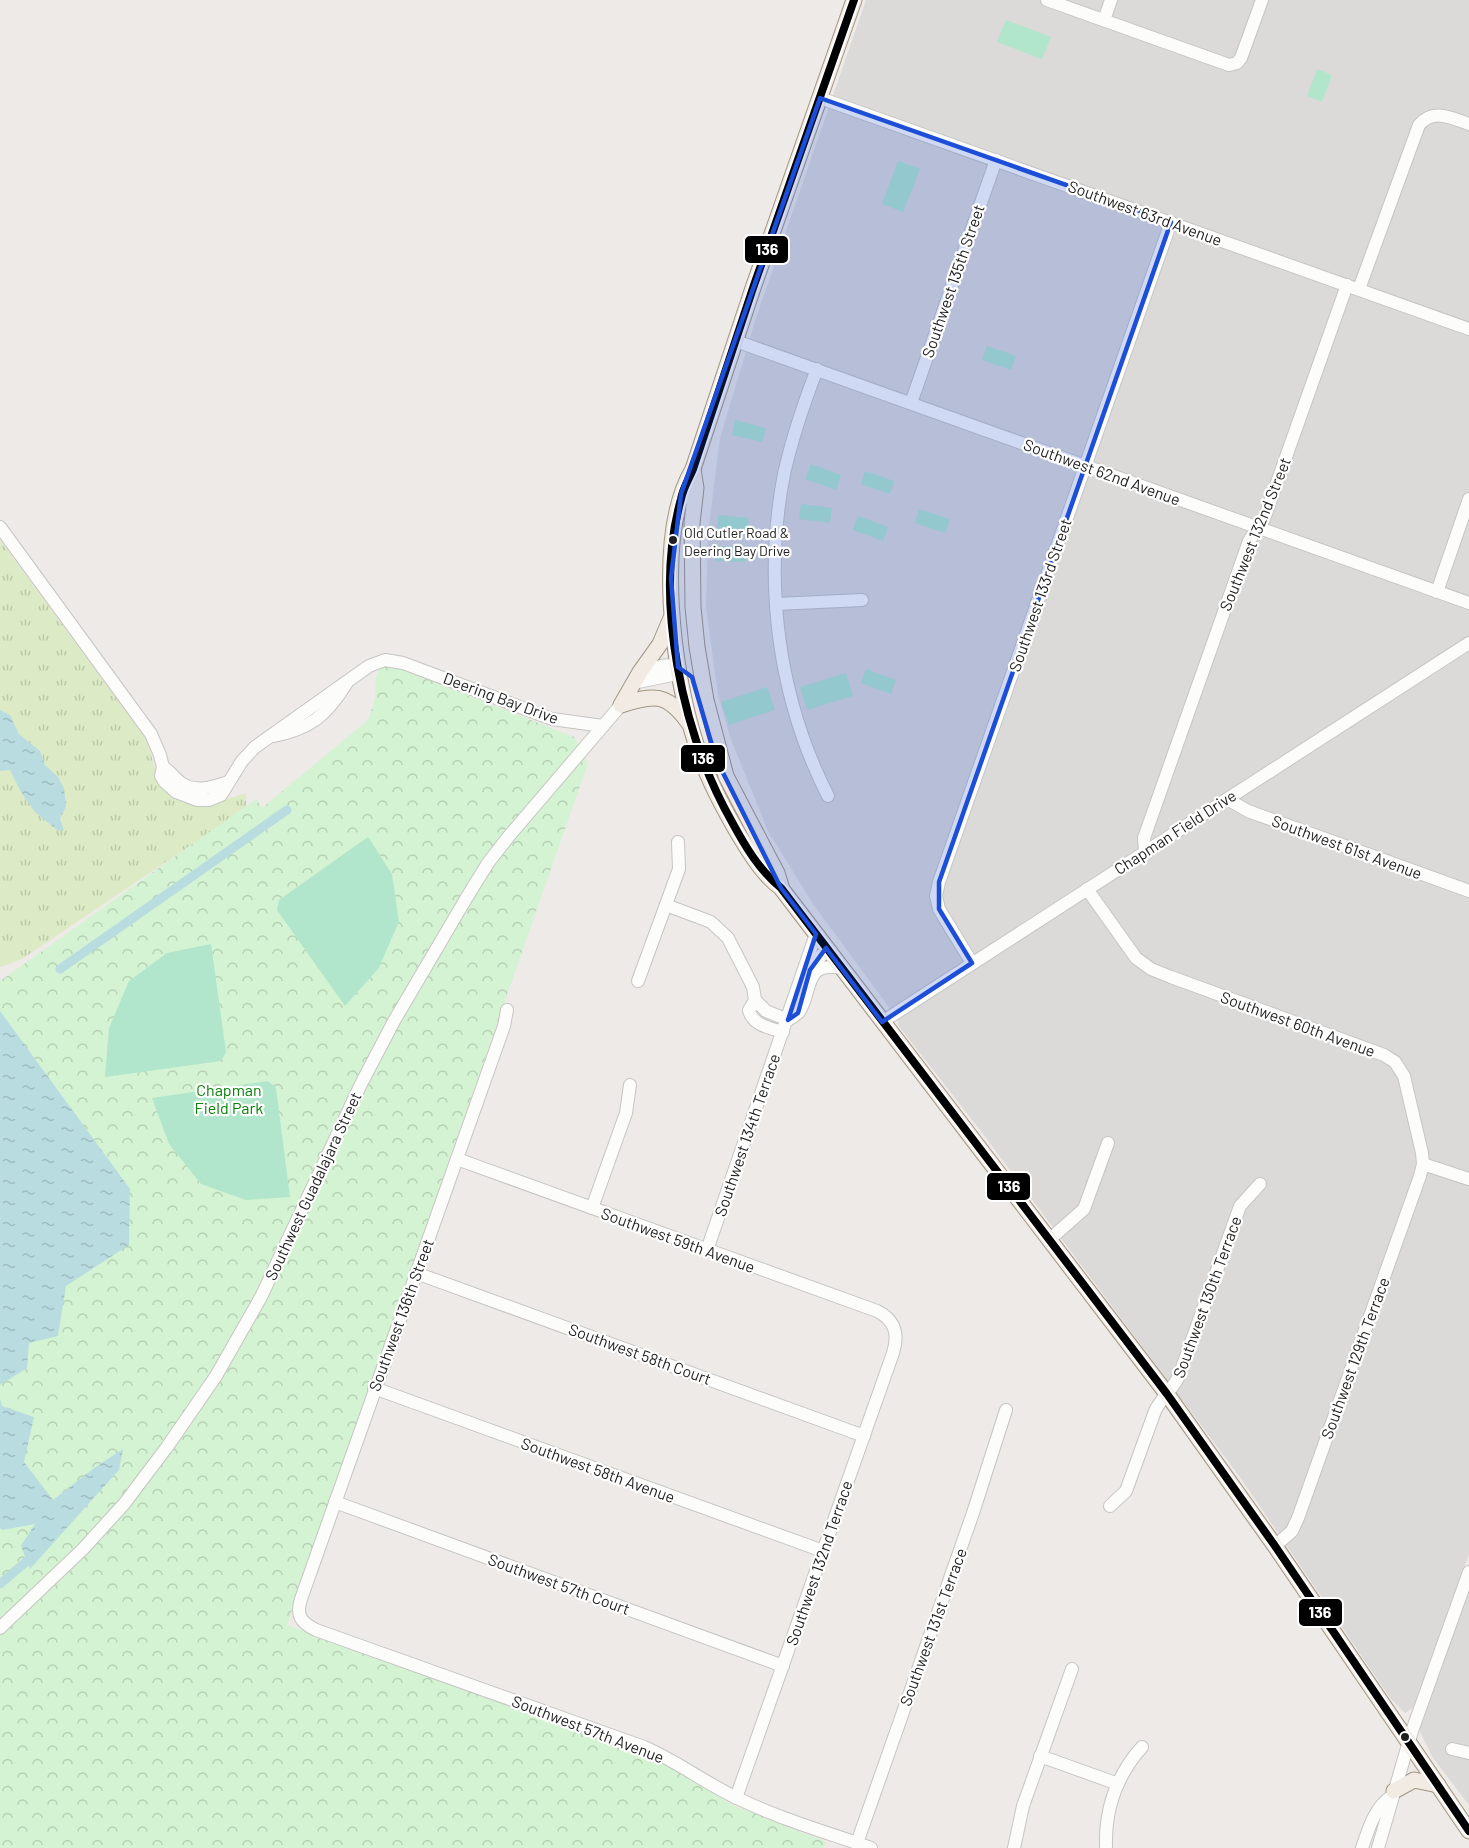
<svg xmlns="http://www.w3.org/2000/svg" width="1469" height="1848" viewBox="0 0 1469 1848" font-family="Barlow,sans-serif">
<defs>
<pattern id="grass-tufts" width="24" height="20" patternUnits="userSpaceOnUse" patternTransform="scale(1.5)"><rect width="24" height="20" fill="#dcebc5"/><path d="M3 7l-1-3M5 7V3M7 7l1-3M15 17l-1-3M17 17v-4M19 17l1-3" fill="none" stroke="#bcc9a9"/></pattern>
<pattern id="park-crowns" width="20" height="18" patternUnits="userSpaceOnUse" patternTransform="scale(1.5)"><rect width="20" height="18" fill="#d4f3d2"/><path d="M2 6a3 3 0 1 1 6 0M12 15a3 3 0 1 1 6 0" fill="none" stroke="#b6d0b4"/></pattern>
<pattern id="water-ripples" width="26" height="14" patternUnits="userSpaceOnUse" patternTransform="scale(1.5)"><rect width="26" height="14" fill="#b9dce1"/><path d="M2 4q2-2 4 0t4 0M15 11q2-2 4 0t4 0" fill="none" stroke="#9fbcc1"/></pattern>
</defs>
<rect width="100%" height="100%" fill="#edeae7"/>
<g fill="#dcdad9">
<path d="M 866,0 L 1469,0 L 1469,637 L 891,1010 L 813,904 L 768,831 L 730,737 L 718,695 L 706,607 L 708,533 L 720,438 L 756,318 Z"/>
<path d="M 1469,651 L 1469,1554 L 1414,1707 L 1405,1713 L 1390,1698 L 1242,1480 L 980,1130 L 898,1025 L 899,1017 Z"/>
<path d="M 1469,1590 L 1469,1805 L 1433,1758 L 1419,1730 Z"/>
</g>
<path fill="url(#grass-tufts)" d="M 0,540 L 149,743 C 154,778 169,809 210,803 C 222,801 234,797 246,793 L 246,808 L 22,959 L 0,967 Z"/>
<path fill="url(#park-crowns)" d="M 393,666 L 574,737 L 588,763 L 287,1625 L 662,1762 L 732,1805 L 826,1842 L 823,1848 L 0,1848 L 0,981 L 256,799 L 262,808 L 368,720 L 375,699 L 376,677 L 380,668 Z"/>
<g fill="#b1e6cc">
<path d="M 1006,20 L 1051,37 L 1042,59 L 997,42 Z"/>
<path d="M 1317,69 L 1332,75 L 1322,102 L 1307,96 Z"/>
<path d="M 898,161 L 920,169 L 903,212 L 882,204 Z"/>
<path d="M 987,346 L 1016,356 L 1011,370 L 982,360 Z"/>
<path d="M 735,420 L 766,428 L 762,442 L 732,435 Z"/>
<path d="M 811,464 L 841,475 L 836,490 L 805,479 Z"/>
<path d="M 865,471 L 894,481 L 890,494 L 861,484 Z"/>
<path d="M 801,504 L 832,508 L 830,523 L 799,519 Z"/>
<path d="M 919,509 L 950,519 L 945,533 L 915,523 Z"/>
<path d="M 718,515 L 749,518 L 748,531 L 717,529 Z"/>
<path d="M 858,516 L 888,527 L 883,541 L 853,530 Z"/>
<path d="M 716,546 L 747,547 L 746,562 L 715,561 Z"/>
<path d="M 866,669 L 896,680 L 891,694 L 861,683 Z"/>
<path d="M 846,673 L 853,696 L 807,710 L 800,687 Z"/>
<path d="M 767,687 L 775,710 L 729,725 L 721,702 Z"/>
<path d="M 368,837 L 392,874 L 399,922 L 378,969 L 345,1006 L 277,910 L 279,900 Z"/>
<path d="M 211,944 L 226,1052 L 221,1061 L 105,1077 L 109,1028 L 129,981 L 167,953 Z"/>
<path d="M 268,1081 L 276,1088 L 290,1197 L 246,1200 L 201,1184 L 169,1144 L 152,1098 Z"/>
</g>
<g fill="url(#water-ripples)">
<path d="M 0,710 L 10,715 L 19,734 L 40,751 L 45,765 L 58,777 L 64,788 L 66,806 L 60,819 L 64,830 L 58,831 L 35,812 L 21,792 L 10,770 L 0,771 Z"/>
<path d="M 0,1011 L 130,1189 L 129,1245 L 66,1286 L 58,1336 L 29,1343 L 27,1368 L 0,1385 Z"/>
<path d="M 0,1399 L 2,1406 L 34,1417 L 24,1462 L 53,1500 L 94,1468 L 123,1449 L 119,1470 L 30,1569 L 21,1546 L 35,1524 L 2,1530 L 0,1528 Z"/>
</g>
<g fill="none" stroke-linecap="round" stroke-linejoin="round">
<g stroke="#b9dce1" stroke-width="9">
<path d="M 60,969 L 287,810"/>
<path d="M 0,1584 L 27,1561"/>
</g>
<defs>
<g id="minor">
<path d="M 1047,0 L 1229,65 L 1237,63 L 1241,58 L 1262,0"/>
<path d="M 1104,20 L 1111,0"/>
<path d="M 820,98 L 1469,329"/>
<path d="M 1359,289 L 1419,125 C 1433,108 1451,118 1469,124"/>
<path d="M 736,341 L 1469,603"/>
<path d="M 817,369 C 804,403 792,438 784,474 C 763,582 778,698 828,796"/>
<path d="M 911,403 L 996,160"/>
<path d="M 0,527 L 151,734 L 160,755 L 163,767 L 161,776 L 164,781 L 176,792 L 197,800 L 209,800 L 221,795 L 242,761 L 255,747 L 369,666 L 385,660 L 403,663 L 552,719 L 603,726 L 626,699"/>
<path d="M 1437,592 L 1469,499"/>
<path d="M 776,604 L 862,600"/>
<path d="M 638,682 L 672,675 L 678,667 C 663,662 650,669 640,680"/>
<path d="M 273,736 C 310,729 326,716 346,684"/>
<path d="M 163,767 C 170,771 174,778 181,783 C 196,793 213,787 228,782"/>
<path d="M 1227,799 L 1248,811 L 1469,891"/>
<path d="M 1145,852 L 1144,838 L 1249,541 L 1264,519 L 1347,285"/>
<path d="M 1087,889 L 1136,958 L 1151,969 L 1171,977 L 1384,1055 L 1395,1062 L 1404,1076 L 1422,1153 L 1423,1164 L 1420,1176 L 1298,1518 L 1292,1531 L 1275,1546"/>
<path d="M 666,905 L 711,922 L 728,938 L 753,987 L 755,1000 L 749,1010 C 752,1025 770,1028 783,1032"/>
<path d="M 972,963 L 939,909 L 936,896 L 939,882 L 1171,222"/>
<path d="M 809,974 L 815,963 L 827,949"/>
<path d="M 638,981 L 679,869 L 678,842"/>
<path d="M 755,1000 L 766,1011 L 788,1020"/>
<path d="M 507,1010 L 504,1026 L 301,1599 C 296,1615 300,1622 316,1630 L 644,1747 C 677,1761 705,1783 737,1798 C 780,1819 826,1832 871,1848"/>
<path d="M 788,1020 C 791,1018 796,1015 799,1012 C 813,990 803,961 841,968"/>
<path d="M 882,1022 L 1469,643"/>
<path d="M 457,1159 L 877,1311 C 895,1320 899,1334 893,1353 L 736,1798"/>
<path d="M 1423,1164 L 1469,1179"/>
<path d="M 592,1208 L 626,1113 L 630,1085"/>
<path d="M 1049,1240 L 1084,1209 L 1108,1143"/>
<path d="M 707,1250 L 816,934"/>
<path d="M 416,1273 L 864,1436"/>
<path d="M 374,1388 L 823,1551"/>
<path d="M 335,1502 L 783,1666"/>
<path d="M 1110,1506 L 1126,1491 L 1155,1411 C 1161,1398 1173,1389 1179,1376 L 1240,1206 L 1260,1184"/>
<path d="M 0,1628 L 83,1549 L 124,1504 L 167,1447 L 216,1376 L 261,1297 L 361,1084 L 394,1021 L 467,897 L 488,863 L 509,836 L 603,726"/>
<path d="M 1452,1749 L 1469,1753"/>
<path d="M 1040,1756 L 1118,1784"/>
<path d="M 857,1843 L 973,1513 L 1006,1410"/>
<path d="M 1106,1846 C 1105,1808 1117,1775 1142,1747"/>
<path d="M 1014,1848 L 1023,1806 L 1072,1669"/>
<path d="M 1362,1848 C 1369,1828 1374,1808 1392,1796"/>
<path d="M 1378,1848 L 1412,1731 L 1469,1572"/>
</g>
<g id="major">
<path d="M 854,0 L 753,288 L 693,469 C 654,534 673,674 696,744 C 706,776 722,806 739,835 C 751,854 762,874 781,888 L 1167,1394 L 1275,1546 L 1469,1831"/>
<path d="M 693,469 L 696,488 L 692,523 L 693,607 L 697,647 L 706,700 L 726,776 L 777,873 L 781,886"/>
<path d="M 621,705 L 640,672 L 660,644 L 671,618"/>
<path d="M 621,705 C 654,694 667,693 688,722"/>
<path d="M 1394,1791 L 1414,1780 L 1438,1785"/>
</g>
</defs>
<use href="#minor" stroke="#c6c5c3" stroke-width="14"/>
<use href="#major" stroke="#a39683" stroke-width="17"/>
<use href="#minor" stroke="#fcfcfb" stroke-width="12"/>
<use href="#major" stroke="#f1ebe4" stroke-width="15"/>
<defs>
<path id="bus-1" d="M 854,0 L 753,288 L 693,469 C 689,479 683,488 681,499 C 653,599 682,734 732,822 C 745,846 759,870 781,888 L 1167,1394 L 1275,1546 L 1469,1831"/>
</defs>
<use href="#bus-1" stroke="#fff" stroke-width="12"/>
<use href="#bus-1" stroke="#000" stroke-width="8"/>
</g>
<path fill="#1d4ed8" fill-opacity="0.2" stroke="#1d4ed8" stroke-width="4.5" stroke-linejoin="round" d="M 820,98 L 1171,222 L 939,882 L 939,909 L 972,963 L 882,1022 L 826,948 L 810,970 L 798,1013 L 788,1020 L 816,934 L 781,888 L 716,759 L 692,677 L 678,667 L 671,578 L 681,494 Z"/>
<g fill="#1f1f1f" stroke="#fff" stroke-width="2">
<circle cx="673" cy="540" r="5"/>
<circle cx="1405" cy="1737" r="5"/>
</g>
<g text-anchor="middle" stroke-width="4.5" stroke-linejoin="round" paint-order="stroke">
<g font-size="14" fill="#1f1f1f" stroke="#fff" text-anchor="start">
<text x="684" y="538">Old Cutler Road &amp;<tspan x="684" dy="18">Deering Bay Drive</tspan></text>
</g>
<g font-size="16" fill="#1f1f1f" stroke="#fff">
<text transform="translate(1145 213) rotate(20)" y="6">Southwest 63rd Avenue</text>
<text transform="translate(953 281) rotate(-71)" y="6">Southwest 135th Street</text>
<text transform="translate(1102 472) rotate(20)" y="6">Southwest 62nd Avenue</text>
<text transform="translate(1255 534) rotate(-68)" y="6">Southwest 132nd Street</text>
<text transform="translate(1040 595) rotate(-71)" y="6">Southwest 133rd Street</text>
<text transform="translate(501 698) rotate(20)" y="6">Deering Bay Drive</text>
<text transform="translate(1175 832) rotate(-33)" y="6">Chapman Field Drive</text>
<text transform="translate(1347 847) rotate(20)" y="6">Southwest 61st Avenue</text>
<text transform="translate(1298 1024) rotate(20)" y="6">Southwest 60th Avenue</text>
<text transform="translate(747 1135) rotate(-71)" y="6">Southwest 134th Terrace</text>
<text transform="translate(313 1186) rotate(-65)" y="6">Southwest Guadalajara Street</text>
<text transform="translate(678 1240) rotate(20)" y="6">Southwest 59th Avenue</text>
<text transform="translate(1207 1297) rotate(-70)" y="6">Southwest 130th Terrace</text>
<text transform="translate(401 1315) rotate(-70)" y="6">Southwest 136th Street</text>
<text transform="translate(640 1354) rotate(20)" y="6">Southwest 58th Court</text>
<text transform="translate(1355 1358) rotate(-70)" y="6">Southwest 129th Terrace</text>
<text transform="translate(598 1470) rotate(20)" y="6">Southwest 58th Avenue</text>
<text transform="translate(819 1563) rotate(-71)" y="6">Southwest 132nd Terrace</text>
<text transform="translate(559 1584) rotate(20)" y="6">Southwest 57th Court</text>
<text transform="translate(933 1627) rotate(-70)" y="6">Southwest 131st Terrace</text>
<text transform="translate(588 1729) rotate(21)" y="6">Southwest 57th Avenue</text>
</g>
<g font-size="16" fill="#088209" stroke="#fff">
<text x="229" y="1096">Chapman<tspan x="229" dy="18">Field Park</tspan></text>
</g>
</g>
<g stroke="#fff" stroke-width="2">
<rect x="744" y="235" width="45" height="29" rx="6" fill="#000"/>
<rect x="680" y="744" width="46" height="29" rx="6" fill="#000"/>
<rect x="986" y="1172" width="45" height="29" rx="6" fill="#000"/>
<rect x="1298" y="1598" width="45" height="29" rx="6" fill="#000"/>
</g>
<g font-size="16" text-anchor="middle" font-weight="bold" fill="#fff">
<text x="767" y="255">136</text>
<text x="703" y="764">136</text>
<text x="1009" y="1192">136</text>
<text x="1320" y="1618">136</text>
</g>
</svg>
